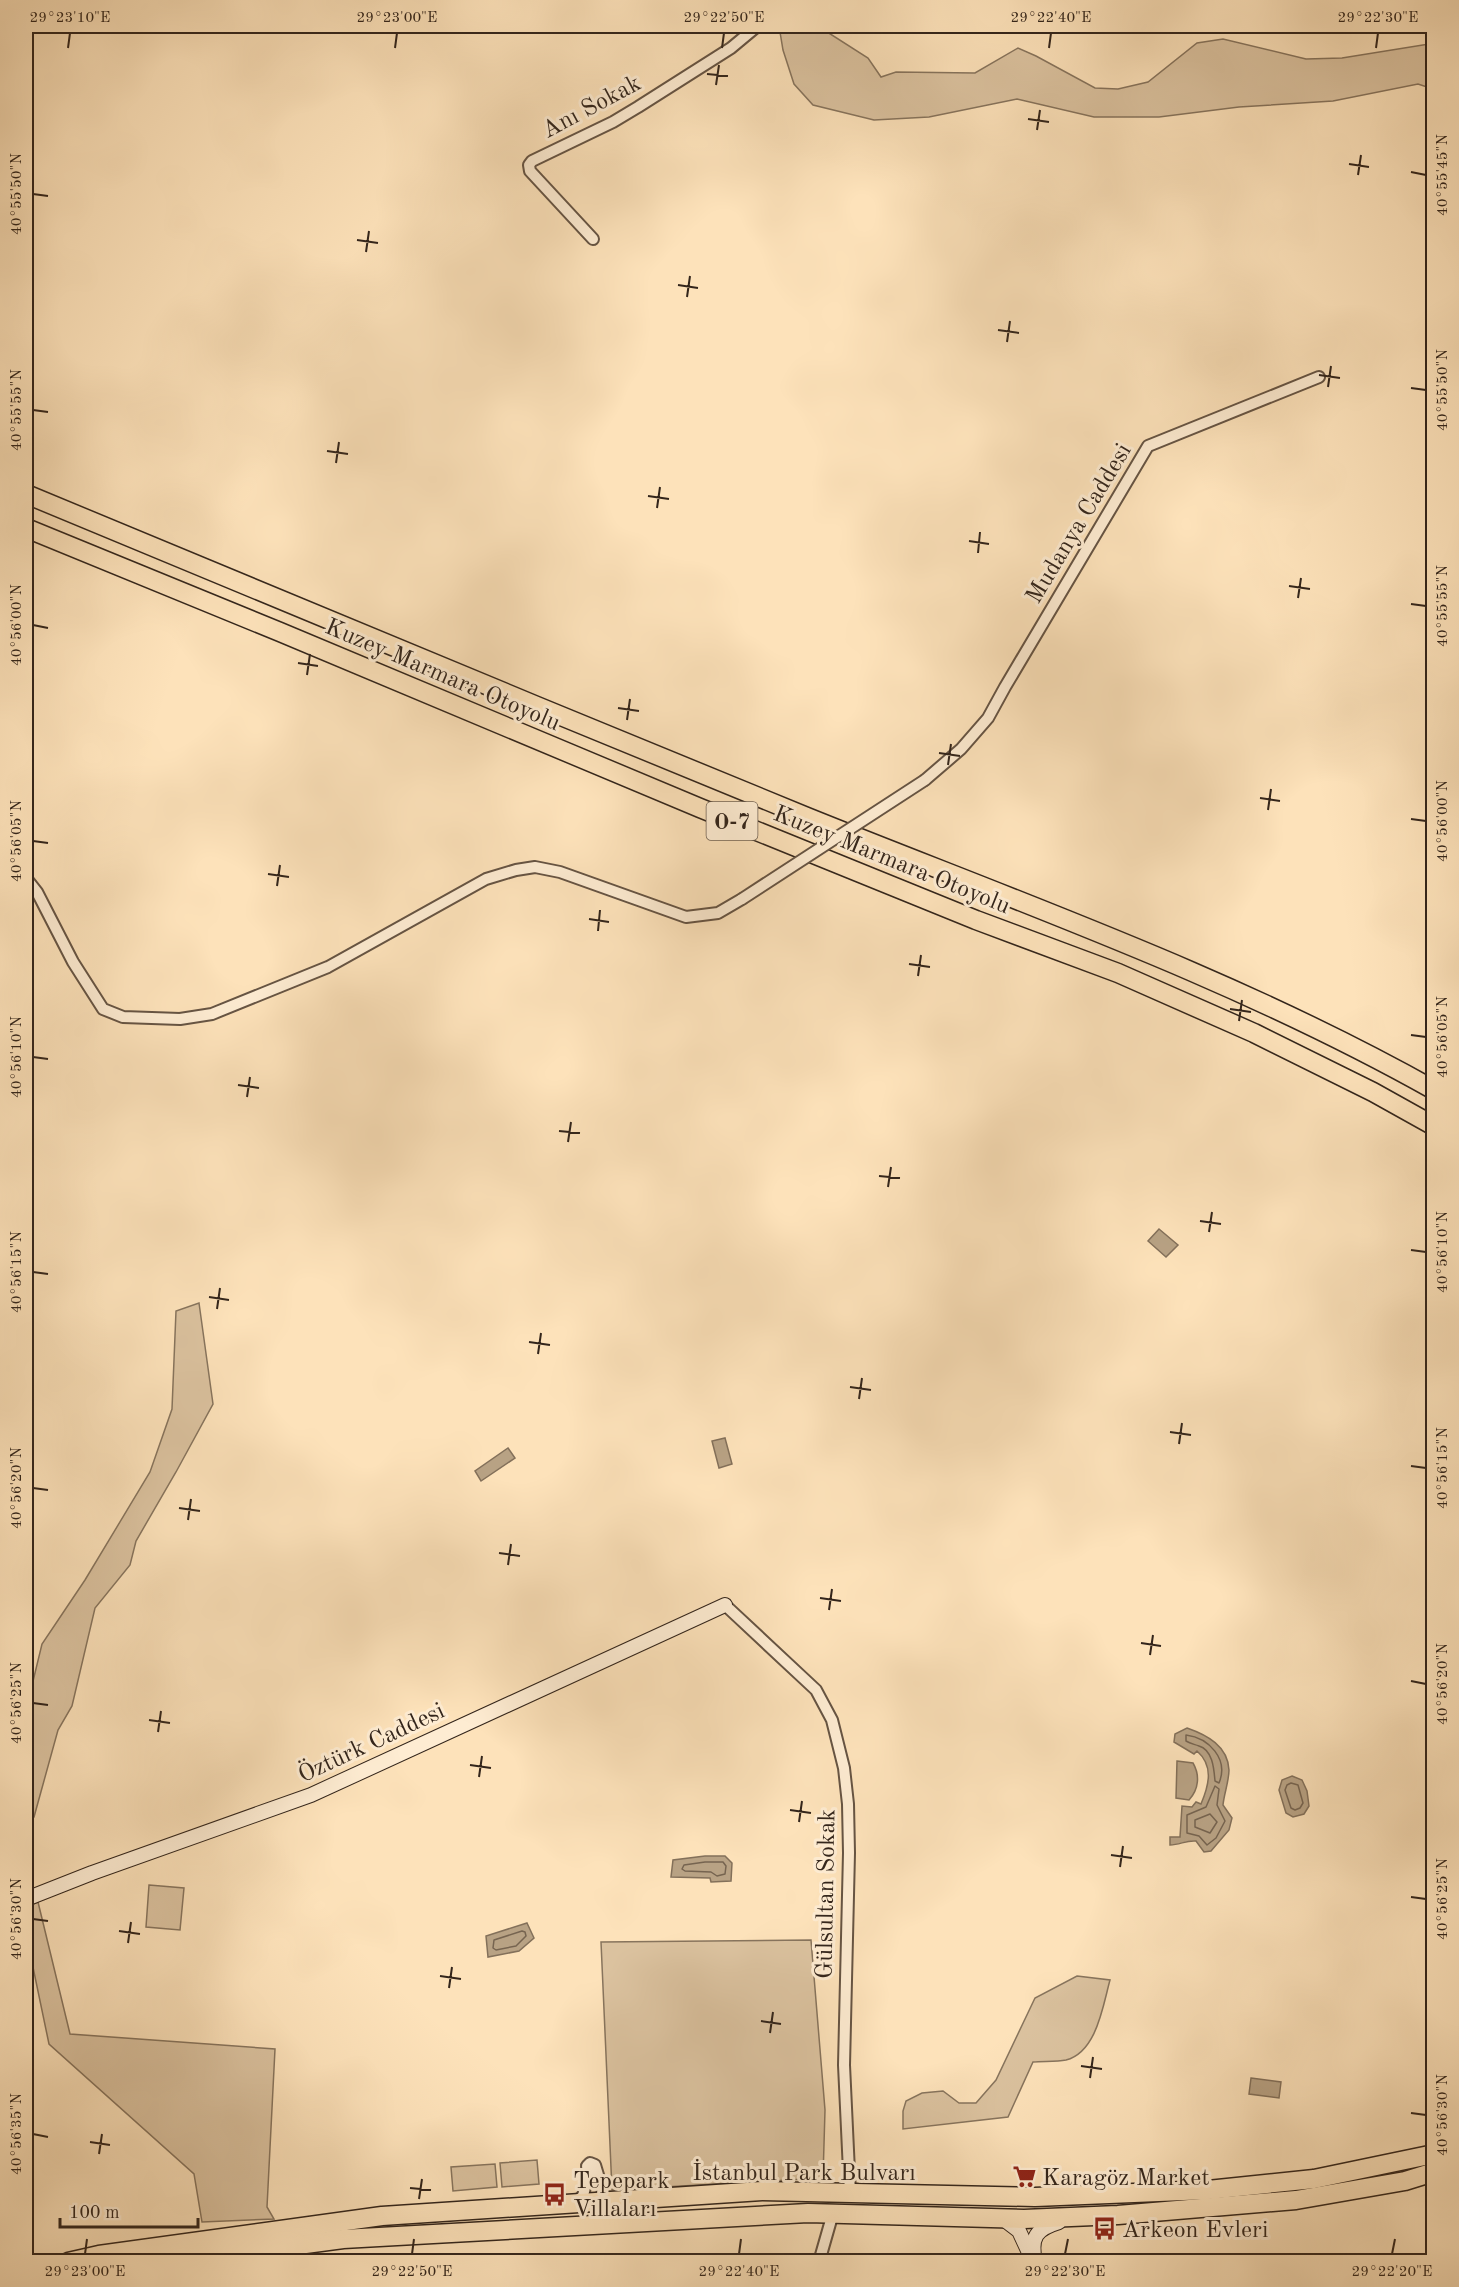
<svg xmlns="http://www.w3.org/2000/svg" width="1459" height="2287" viewBox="0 0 1459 2287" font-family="'Old Standard TT',serif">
<rect width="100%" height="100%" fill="#fde2ba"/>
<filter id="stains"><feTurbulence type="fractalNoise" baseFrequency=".00333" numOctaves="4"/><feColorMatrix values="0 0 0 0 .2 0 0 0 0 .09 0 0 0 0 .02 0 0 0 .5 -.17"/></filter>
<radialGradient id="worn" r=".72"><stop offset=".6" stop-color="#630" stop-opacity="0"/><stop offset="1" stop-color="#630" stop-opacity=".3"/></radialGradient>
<g fill="#dbc29f" stroke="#87745d" stroke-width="1.5">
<path d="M 779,26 L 823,26 L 824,30 L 868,58 L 881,77 L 896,72 L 975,73 L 1018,48 L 1036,56 L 1095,88 L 1118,89 L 1148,82 L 1197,43 L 1223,39 L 1306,59 L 1342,58 L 1429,44 L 1433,45 L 1433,89 L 1418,84 L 1333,101 L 1239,107 L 1159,117 L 1094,117 L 1017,99 L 929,117 L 874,120 L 813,105 L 794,84 L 783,50 Z"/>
<path d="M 199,1303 L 213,1404 L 176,1472 L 136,1541 L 130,1565 L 95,1608 L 72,1706 L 58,1730 L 34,1817 L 26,1818 L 26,1710 L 42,1644 L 85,1580 L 150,1472 L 172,1409 L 176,1311 Z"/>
<path d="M 149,1885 L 184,1888 L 180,1930 L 146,1927 Z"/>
<path d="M 38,1902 L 70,2034 L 275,2049 L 267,2207 L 274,2219 L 202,2222 L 194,2174 L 49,2044 L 29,1948 L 26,1948 L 26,1907 Z"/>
<path d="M 811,1940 L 825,2110 L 823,2178 L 612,2190 L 601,1942 Z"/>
<path d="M 1077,1976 L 1110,1980 C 1103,2005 1097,2052 1066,2060 C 1056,2062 1043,2061 1033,2062 L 1008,2117 L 903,2129 L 903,2111 L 906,2101 L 922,2093 L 943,2091 L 959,2103 L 976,2103 L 996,2080 L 1035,1998 Z"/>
<path d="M 537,2160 L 539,2184 L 502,2187 L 500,2163 Z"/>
<path d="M 495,2164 L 497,2187 L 453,2191 L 451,2167 Z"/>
</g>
<g fill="#b8a284" stroke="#83705a" stroke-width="1.5">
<path d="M 1159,1229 L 1178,1245 L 1166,1257 L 1148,1241 Z"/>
<path d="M 725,1438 L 732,1464 L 719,1468 L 712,1441 Z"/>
<path d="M 508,1448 L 515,1458 L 481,1481 L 475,1471 Z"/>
<path d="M 1187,1728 C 1207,1735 1228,1746 1229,1770 C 1229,1781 1224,1794 1223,1805 L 1232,1818 L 1229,1830 L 1211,1851 L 1204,1852 L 1196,1841 C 1186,1840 1180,1845 1170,1845 L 1170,1837 L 1180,1837 L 1182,1806 L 1192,1807 L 1196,1802 L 1201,1804 C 1209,1785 1214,1766 1197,1751 L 1194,1754 L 1174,1742 L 1175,1734 Z"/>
<path d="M 1177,1761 L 1193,1763 C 1200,1775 1199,1789 1189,1800 L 1176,1798 Z"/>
<path d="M 1292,1776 L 1302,1780 L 1307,1791 L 1309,1806 L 1304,1814 L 1293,1817 L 1286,1813 L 1279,1790 L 1282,1780 Z"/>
<path d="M 705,1856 L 725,1856 L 732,1863 L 731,1881 L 711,1882 L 710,1878 L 671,1877 L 673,1860 Z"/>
<path d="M 527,1923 L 534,1938 L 519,1951 L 488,1957 L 486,1936 Z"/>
<path d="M 1251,2078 L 1281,2082 L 1279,2098 L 1249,2094 Z"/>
</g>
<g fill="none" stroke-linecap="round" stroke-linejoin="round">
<g stroke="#766450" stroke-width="1.5">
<path d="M 1186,1735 C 1209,1738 1229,1759 1219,1783 L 1215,1781 C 1214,1770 1213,1750 1199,1746 C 1194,1744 1191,1744 1186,1741 Z"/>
<path d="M 1291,1783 L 1298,1785 L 1303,1803 L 1300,1808 L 1295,1810 L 1291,1808 L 1285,1790 L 1287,1785 Z"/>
<path d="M 1215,1786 L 1219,1789 L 1217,1805 L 1225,1821 L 1216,1838 L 1207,1845 L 1199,1836 L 1187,1833 L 1187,1815 L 1206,1807 Z"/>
<path d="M 1210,1814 L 1217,1822 L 1210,1833 L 1195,1827 L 1195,1820 Z"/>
<path d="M 705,1862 L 723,1862 L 726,1866 L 725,1874 L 717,1876 L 711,1872 L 685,1871 L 682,1869 L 684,1865 Z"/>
<path d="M 522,1931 L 525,1932 L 526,1936 L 516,1946 L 496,1950 L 493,1948 L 494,1940 Z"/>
</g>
<defs>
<g id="street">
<path d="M 593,239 L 530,171 L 529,165 L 532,161 L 613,122 L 638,107 L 731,48 L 755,28 L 753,26"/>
<path d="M 925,780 L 961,749 L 988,718 L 1005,687 L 1148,446 L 1319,377"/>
<path d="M 26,878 L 37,892 L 73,962 L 103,1009 L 123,1017 L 180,1019 L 212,1014 L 328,967 L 486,879 L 516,870 L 535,867 L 560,872 L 686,917 L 718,913 L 742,899"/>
<path d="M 725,1605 L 816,1690 L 832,1720 L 844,1768 L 848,1804 L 849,1853 L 844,2065 L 850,2193"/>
<path d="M 574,2203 L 583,2196 L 588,2174 L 587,2166 L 590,2163 L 595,2165 L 604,2195 L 614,2201"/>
<path d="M 819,2262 L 833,2213"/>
</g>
<g id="secondary">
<path d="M 26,1899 L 92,1873 L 311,1795 L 725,1605"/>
<path d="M 1002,2218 L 1019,2231 L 1032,2259"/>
<path d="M 1035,2262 C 1030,2237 1036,2229 1059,2222"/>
</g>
<g id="highway">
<path d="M 26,494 C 286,601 546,711 807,817 C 1018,902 1235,978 1434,1090"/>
<path d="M 26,528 L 280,632 L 700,808 L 976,920 L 1118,973 L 1254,1033 L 1373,1092 L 1434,1126"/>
<path d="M 68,2262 L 99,2255 L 382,2216 L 762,2191 L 1035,2197 L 1208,2190 L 1314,2179 L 1434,2154"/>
<path d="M 170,2262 L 343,2239 L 808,2213 L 1024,2219 L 1118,2215 L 1296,2200 L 1405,2181 L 1434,2172"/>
</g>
</defs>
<use href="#street" stroke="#665443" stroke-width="14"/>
<use href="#secondary" stroke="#33251b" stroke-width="16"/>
<use href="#highway" stroke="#33251b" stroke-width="21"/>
<use href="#street" stroke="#feecd2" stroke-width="10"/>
<use href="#secondary" stroke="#feecd2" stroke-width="14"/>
<use href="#highway" stroke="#fde2ba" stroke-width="18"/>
<defs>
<path id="street-bridge" d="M 742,899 L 925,780"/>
</defs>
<use href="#street-bridge" stroke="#665443" stroke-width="14" stroke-linecap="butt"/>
<use href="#street-bridge" stroke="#feecd2" stroke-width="10"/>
</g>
<path fill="none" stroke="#33251b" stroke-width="2" d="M 68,48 L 70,33M 395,48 L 397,33M 722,48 L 724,33M 1049,48 L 1051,33M 1376,48 L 1378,33M 707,74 L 728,76M 716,85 L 719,65M 1028,119 L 1049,122M 1037,130 L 1040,110M 1349,164 L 1369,167M 1411,172 L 1426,175M 1358,175 L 1361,155M 33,194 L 48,196M 357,240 L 378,243M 366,252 L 369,231M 678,285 L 698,288M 687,297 L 690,276M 998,330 L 1019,333M 1007,342 L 1010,321M 1319,375 L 1340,378M 1328,387 L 1331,366M 1411,388 L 1426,390M 33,410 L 48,412M 327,451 L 348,454M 336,463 L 339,442M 648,496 L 669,499M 657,508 L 660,487M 969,541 L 989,544M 978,553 L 980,532M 1289,586 L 1310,589M 1298,598 L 1301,578M 1411,604 L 1426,606M 33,625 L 48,628M 298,663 L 318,666M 307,675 L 310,654M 618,708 L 639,711M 627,720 L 630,699M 939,753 L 960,756M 948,765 L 951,744M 1260,798 L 1280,801M 1268,810 L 1271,789M 1411,819 L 1426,821M 33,841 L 48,843M 268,874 L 289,877M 277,886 L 280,865M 589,919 L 609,922M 598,931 L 600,910M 909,964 L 930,967M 918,976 L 921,955M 1230,1009 L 1251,1012M 1239,1021 L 1242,1000M 1411,1035 L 1426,1037M 33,1057 L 48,1059M 238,1085 L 259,1088M 247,1097 L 250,1077M 559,1131 L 580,1133M 568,1142 L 571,1122M 879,1176 L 900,1178M 888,1187 L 891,1167M 1200,1221 L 1221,1224M 1209,1232 L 1212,1212M 1411,1250 L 1426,1252M 33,1272 L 48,1274M 209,1297 L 229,1300M 217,1309 L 220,1288M 529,1342 L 550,1345M 538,1354 L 541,1333M 850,1387 L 871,1390M 859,1399 L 862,1378M 1170,1432 L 1191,1435M 1179,1444 L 1182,1423M 1411,1466 L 1426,1468M 33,1488 L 48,1490M 179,1508 L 200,1511M 188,1520 L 191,1499M 499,1553 L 520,1556M 508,1565 L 511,1544M 820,1598 L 841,1601M 829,1610 L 832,1589M 1141,1643 L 1161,1646M 1150,1655 L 1153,1635M 1411,1681 L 1426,1684M 33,1703 L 48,1705M 149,1720 L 170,1723M 158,1732 L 161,1711M 470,1765 L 491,1768M 479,1777 L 482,1756M 790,1810 L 811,1813M 799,1822 L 802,1801M 1111,1855 L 1132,1858M 1120,1867 L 1123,1846M 1411,1897 L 1426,1899M 33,1919 L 48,1921M 119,1931 L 140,1934M 128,1943 L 131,1922M 440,1976 L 461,1979M 449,1988 L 452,1967M 761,2021 L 781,2024M 770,2033 L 773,2012M 1081,2066 L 1102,2069M 1090,2078 L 1093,2057M 1411,2113 L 1426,2115M 33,2134 L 48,2137M 90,2142 L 110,2145M 99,2154 L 102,2134M 410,2188 L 431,2190M 419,2199 L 422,2179M 85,2254 L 87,2239M 412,2254 L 414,2239M 739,2254 L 741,2239M 1065,2254 L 1068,2239M 1392,2254 L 1395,2239"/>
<defs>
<symbol id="supermarket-bare" viewBox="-9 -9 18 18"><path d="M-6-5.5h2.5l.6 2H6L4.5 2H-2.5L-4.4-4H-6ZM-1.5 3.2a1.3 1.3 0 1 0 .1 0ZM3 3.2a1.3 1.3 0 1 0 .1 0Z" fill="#8f2418" stroke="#feecd2" stroke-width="2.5" paint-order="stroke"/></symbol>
<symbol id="bus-bare" viewBox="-9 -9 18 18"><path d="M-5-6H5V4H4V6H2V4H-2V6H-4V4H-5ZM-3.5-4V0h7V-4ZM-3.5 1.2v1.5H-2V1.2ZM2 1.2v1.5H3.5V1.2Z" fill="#8f2418" stroke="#feecd2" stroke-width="2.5" paint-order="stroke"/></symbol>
</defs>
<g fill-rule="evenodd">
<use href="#supermarket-bare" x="1008" y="2160" width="33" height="33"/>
<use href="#bus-bare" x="538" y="2178" width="33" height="33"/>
<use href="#bus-bare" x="1088" y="2212" width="33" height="33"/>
</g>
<g text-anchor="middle" stroke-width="6" stroke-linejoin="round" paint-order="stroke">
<rect fill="#feecd2" stroke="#706152" stroke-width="1.5" x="706.5" y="802" width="51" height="38" rx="4.5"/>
<g font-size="22" font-weight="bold" fill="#33251b">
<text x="732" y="829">O-7</text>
</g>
<g font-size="24" fill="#33251b" stroke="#feecd2">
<text transform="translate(591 106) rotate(-28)" y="8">Anı Sokak</text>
<text transform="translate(1078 523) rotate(-59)" y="8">Mudanya Caddesi</text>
<text transform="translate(443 674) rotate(23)" y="8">Kuzey Marmara Otoyolu</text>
<text transform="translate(892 859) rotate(22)" y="8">Kuzey Marmara Otoyolu</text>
<text transform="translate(371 1742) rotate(-25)" y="8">Öztürk Caddesi</text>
<text transform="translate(825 1894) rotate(-89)" y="8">Gülsultan Sokak</text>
<text x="804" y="2180">İstanbul Park Bulvarı</text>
</g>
<g font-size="24" fill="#33251b" stroke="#feecd2" text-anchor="start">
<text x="1042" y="2185">Karagöz Market</text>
<text x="573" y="2188">Tepepark<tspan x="573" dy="28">Villaları</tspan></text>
<text x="1122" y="2237">Arkeon Evleri</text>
</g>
</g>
<rect width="1459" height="2287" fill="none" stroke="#fde2ba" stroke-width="66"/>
<path d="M60 2218v9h138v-9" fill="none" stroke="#33251b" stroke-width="3"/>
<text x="69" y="2218" font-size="18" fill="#33251b" stroke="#feecd2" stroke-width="4.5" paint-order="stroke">100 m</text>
<rect x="33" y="33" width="1393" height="2221" fill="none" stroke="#33251b" stroke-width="2"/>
<g font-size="15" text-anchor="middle" fill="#33251b">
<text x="70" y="22">29°23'10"E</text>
<text x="397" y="22">29°23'00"E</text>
<text x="724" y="22">29°22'50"E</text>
<text x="1051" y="22">29°22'40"E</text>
<text x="1378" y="22">29°22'30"E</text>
<text transform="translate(1442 175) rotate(-90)" y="5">40°55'45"N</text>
<text transform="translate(16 194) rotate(-90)" y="5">40°55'50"N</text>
<text transform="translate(1442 390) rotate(-90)" y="5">40°55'50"N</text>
<text transform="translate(16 410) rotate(-90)" y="5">40°55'55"N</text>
<text transform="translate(1442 606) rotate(-90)" y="5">40°55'55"N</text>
<text transform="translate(16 625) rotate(-90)" y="5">40°56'00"N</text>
<text transform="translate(1442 821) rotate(-90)" y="5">40°56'00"N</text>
<text transform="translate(16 841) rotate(-90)" y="5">40°56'05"N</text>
<text transform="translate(1442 1037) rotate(-90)" y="5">40°56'05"N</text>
<text transform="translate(16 1057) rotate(-90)" y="5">40°56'10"N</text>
<text transform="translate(1442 1252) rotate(-90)" y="5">40°56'10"N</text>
<text transform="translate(16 1272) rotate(-90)" y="5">40°56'15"N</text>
<text transform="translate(1442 1468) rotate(-90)" y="5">40°56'15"N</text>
<text transform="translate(16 1488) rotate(-90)" y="5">40°56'20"N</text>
<text transform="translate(1442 1684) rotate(-90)" y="5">40°56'20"N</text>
<text transform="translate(16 1703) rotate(-90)" y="5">40°56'25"N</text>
<text transform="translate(1442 1899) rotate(-90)" y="5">40°56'25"N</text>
<text transform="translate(16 1919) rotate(-90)" y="5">40°56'30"N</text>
<text transform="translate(1442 2115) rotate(-90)" y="5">40°56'30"N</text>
<text transform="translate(16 2134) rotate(-90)" y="5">40°56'35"N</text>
<text x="85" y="2276">29°23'00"E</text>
<text x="412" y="2276">29°22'50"E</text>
<text x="739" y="2276">29°22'40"E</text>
<text x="1065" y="2276">29°22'30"E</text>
<text x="1392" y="2276">29°22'20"E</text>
</g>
<rect width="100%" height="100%" filter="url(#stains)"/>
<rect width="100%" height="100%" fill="url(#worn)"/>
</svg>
